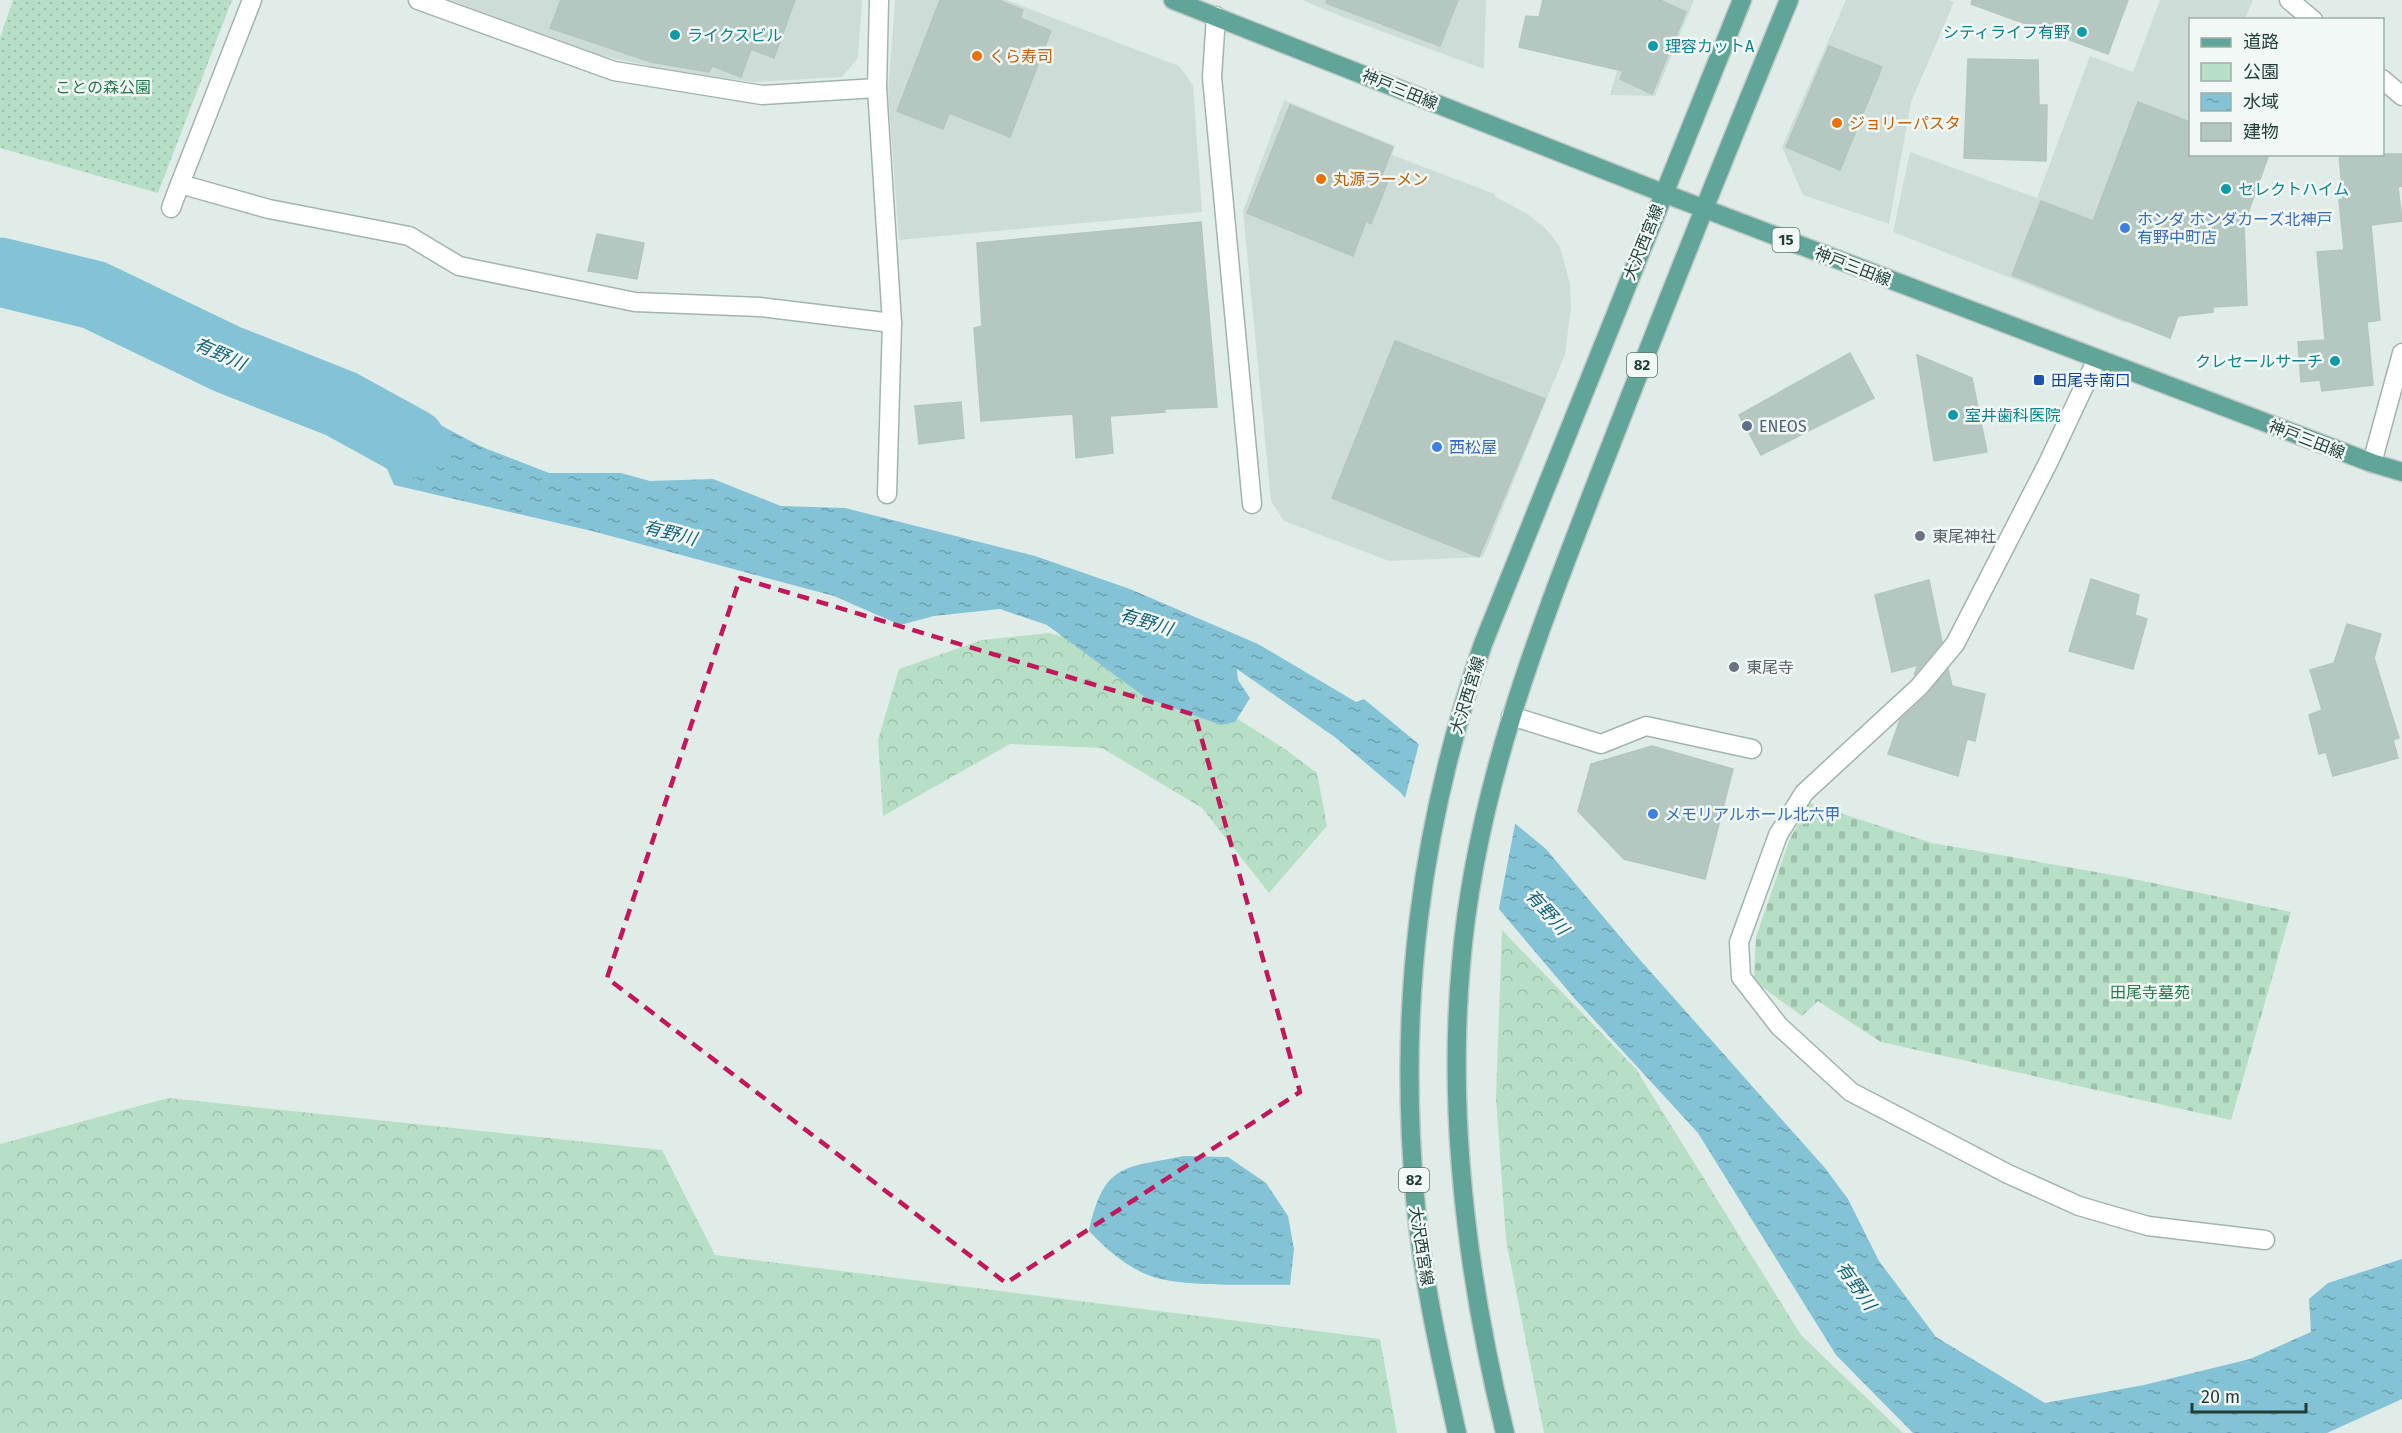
<svg xmlns="http://www.w3.org/2000/svg" width="2402" height="1433" viewBox="0 0 2402 1433" font-family="'Fira Sans','Noto Sans JP',sans-serif">
<defs>
<pattern id="green-dots" width="8" height="8" patternUnits="userSpaceOnUse" patternTransform="scale(1.5)"><rect width="8" height="8" fill="#b7dfc5"/><path d="M2 2h.1M6 6h.1" fill="none" stroke="#9dc0aa" stroke-width="1.8" stroke-linecap="round"/></pattern>
<pattern id="forest-crowns" width="20" height="18" patternUnits="userSpaceOnUse" patternTransform="scale(1.5)"><rect width="20" height="18" fill="#b7dfc5"/><path d="M2 6a3 3 0 1 1 6 0M12 15a3 3 0 1 1 6 0" fill="none" stroke="#9dc0aa"/></pattern>
<pattern id="cemetery-stones" width="16" height="16" patternUnits="userSpaceOnUse" patternTransform="scale(1.5)"><rect width="16" height="16" fill="#b7dfc5"/><path d="M2 7V4a2 2 0 0 1 4 0v3zM10 15v-3a2 2 0 0 1 4 0v3z" fill="#9dc0aa"/></pattern>
<pattern id="water-ripples" width="26" height="14" patternUnits="userSpaceOnUse" patternTransform="scale(1.5)"><rect width="26" height="14" fill="#84c3d6"/><path d="M2 4q2-2 4 0t4 0M15 11q2-2 4 0t4 0" fill="none" stroke="#6ba0af"/></pattern>
</defs>
<rect width="100%" height="100%" fill="#e0ece8"/>
<g fill="#cedcd7">
<path d="M 451,0 L 862,0 L 858,58 L 842,77 L 754,82 L 671,71 L 595,54 Z"/>
<path d="M 895,0 L 1006,0 L 1179,66 L 1193,85 L 1202,212 L 899,240 L 888,90 Z"/>
<path d="M 1302,0 L 1486,0 L 1484,69 L 1343,17 Z"/>
<path d="M 1637,0 L 1694,0 L 1655,96 L 1610,95 Z"/>
<path d="M 1846,0 L 1948,0 L 1954,2 L 1911,102 L 1889,224 L 1803,195 L 1782,147 Z"/>
<path d="M 2160,0 L 2253,0 L 2245,19 L 2190,20 L 2192,155 L 2126,323 L 1893,232 L 1910,152 L 2037,198 L 2090,56 L 2133,72 Z"/>
<path d="M 1284,100 L 1395,146 L 1392,155 L 1495,194 L 1494,196 L 1529,215 L 1547,230 L 1560,247 L 1570,284 L 1571,309 L 1565,354 L 1483,557 L 1389,561 L 1284,521 L 1271,501 L 1243,211 Z"/>
</g>
<path fill="url(#green-dots)" d="M 13,0 L 232,0 L 158,193 L 0,148 L 0,38 Z"/>
<g fill="url(#forest-crowns)">
<path d="M 1049,633 L 1144,660 L 1285,749 L 1317,773 L 1327,826 L 1269,893 L 1202,808 L 1102,748 L 1010,744 L 883,816 L 878,740 L 899,669 L 982,640 Z"/>
<path d="M 1502,930 L 1636,1069 L 1801,1335 L 1903,1433 L 1544,1433 L 1506,1240 L 1496,1098 Z"/>
<path d="M 168,1098 L 662,1150 L 715,1255 L 1380,1339 L 1397,1433 L 0,1433 L 0,1144 Z"/>
</g>
<path fill="url(#cemetery-stones)" d="M 1809,803 L 1932,843 L 2124,877 L 2291,912 L 2231,1120 L 1881,1042 L 1818,1001 L 1802,1016 L 1754,981 L 1756,937 L 1789,841 Z"/>
<g fill="url(#water-ripples)">
<path d="M 336,378 L 384,392 L 387,397 L 482,447 L 549,473 L 621,473 L 650,481 L 713,479 L 781,506 L 845,508 L 1035,556 L 1130,589 L 1258,644 L 1356,702 L 1364,699 L 1546,849 L 1633,952 L 1825,1168 L 1848,1199 L 1879,1261 L 1936,1337 L 2045,1403 L 2144,1385 L 2250,1359 L 2311,1332 L 2309,1299 L 2328,1283 L 2402,1259 L 2402,1399 L 2327,1433 L 1913,1433 L 1836,1355 L 1698,1133 L 1575,999 L 1400,792 L 1336,738 L 1237,669 L 1238,680 L 1250,698 L 1235,722 L 1221,725 L 1146,698 L 1047,625 L 1000,609 L 934,616 L 900,625 L 834,596 L 592,531 L 394,485 L 385,464 L 360,446 L 317,424 Z"/>
<path d="M 1184,1156 L 1228,1157 L 1266,1183 L 1288,1216 L 1294,1249 L 1290,1285 C 1255,1284 1177,1288 1148,1275 C 1125,1266 1105,1248 1089,1231 C 1104,1163 1123,1168 1184,1156 Z"/>
</g>
<path fill="#e0ece8" d="M 1420,740 L 1516,819 L 1498,913 L 1404,802 Z"/>
<g fill="none" stroke-linecap="round" stroke-linejoin="round">
<path stroke="#84c3d6" stroke-width="69" d="M 0,272 L 94,295 L 227,359 L 341,404 L 412,443"/>
</g>
<g fill="#b5c7c1" stroke="#b2c6bf" stroke-width="1.5">
<path d="M 561,0 L 795,0 L 774,58 L 751,49 L 741,77 L 712,66 L 709,72 L 651,62 L 550,28 Z"/>
<path d="M 940,0 L 998,0 L 1023,10 L 1020,18 L 1051,31 L 1010,137 L 949,113 L 943,129 L 897,111 Z"/>
<path d="M 1327,0 L 1458,0 L 1440,46 L 1326,3 Z"/>
<path d="M 1543,0 L 1660,0 L 1686,12 L 1652,94 L 1620,79 L 1623,71 L 1519,47 L 1526,16 L 1539,17 Z"/>
<path d="M 1972,0 L 2128,0 L 2108,54 L 1971,4 Z"/>
<path d="M 1829,46 L 1882,67 L 1840,170 L 1786,147 Z"/>
<path d="M 1968,59 L 2038,60 L 2039,105 L 2047,105 L 2046,161 L 1964,158 Z"/>
<path d="M 2138,102 L 2190,122 L 2190,154 L 2269,154 L 2244,224 L 2247,305 L 2213,307 L 2213,312 L 2178,316 L 2170,338 L 2012,275 L 2041,201 L 2093,221 Z"/>
<path d="M 1290,105 L 1393,147 L 1381,178 L 1388,181 L 1371,224 L 1366,221 L 1353,256 L 1247,213 Z"/>
<path d="M 2339,154 L 2402,154 L 2402,186 L 2398,187 L 2402,221 L 2371,225 L 2380,320 L 2367,322 L 2373,385 L 2322,391 L 2320,380 L 2301,382 L 2298,342 L 2325,340 L 2317,252 L 2344,250 L 2339,200 L 2343,199 Z"/>
<path d="M 1201,222 L 1217,407 L 1165,409 L 1165,412 L 1110,416 L 1113,453 L 1076,458 L 1073,414 L 981,421 L 974,328 L 982,326 L 977,243 Z"/>
<path d="M 597,234 L 644,243 L 637,279 L 588,271 Z"/>
<path d="M 1395,341 L 1545,399 L 1479,557 L 1332,498 Z"/>
<path d="M 1850,353 L 1874,398 L 1761,455 L 1739,415 Z"/>
<path d="M 1917,355 L 1972,378 L 1987,452 L 1934,461 Z"/>
<path d="M 961,402 L 964,438 L 919,444 L 915,406 Z"/>
<path d="M 2091,579 L 2139,595 L 2135,615 L 2147,619 L 2133,669 L 2069,651 Z"/>
<path d="M 1929,580 L 1942,642 L 1914,675 L 1918,665 L 1892,672 L 1875,595 Z"/>
<path d="M 2347,624 L 2381,634 L 2374,658 L 2399,738 L 2393,740 L 2398,758 L 2333,776 L 2326,752 L 2319,754 L 2309,715 L 2322,710 L 2310,670 L 2334,663 Z"/>
<path d="M 1948,669 L 1952,686 L 1985,694 L 1975,741 L 1967,739 L 1958,776 L 1888,754 L 1900,720 L 1927,695 Z"/>
<path d="M 1652,746 L 1733,769 L 1705,879 L 1624,859 L 1578,811 L 1591,764 Z"/>
</g>
<g fill="none" stroke-linecap="round" stroke-linejoin="round">
<defs>
<path id="service" d="M 1511,716 L 1601,744 L 1646,726 L 1752,749"/>
<g id="minor">
<path d="M 252,0 L 180,184 L 269,209 L 409,236 L 459,266 L 635,302 L 760,307 L 892,323"/>
<path d="M 418,0 L 614,71 L 762,95 L 877,88"/>
<path d="M 879,0 L 877,88 L 892,323 L 887,494"/>
<path d="M 2289,0 L 2313,20"/>
<path d="M 1216,16 L 1212,77 L 1252,504"/>
<path d="M 2382,79 L 2402,96"/>
<path d="M 171,208 L 180,184"/>
<path d="M 2097,359 L 2048,463 L 1955,644 L 1919,687 L 1804,793 L 1778,835 L 1739,942 L 1741,977 L 1779,1026 L 1851,1092 L 2008,1174 L 2079,1206 L 2148,1226 L 2265,1240"/>
</g>
<path id="tertiary" d="M 2372,463 L 2402,353"/>
<g id="primary">
<path d="M 1173,0 L 1663,193 L 2372,463 L 2402,472"/>
<path d="M 1457,1433 C 1440,1356 1422,1276 1415,1197 C 1398,1005 1420,826 1483,644 L 1742,0"/>
<path d="M 1505,1433 C 1468,1281 1447,1120 1461,964 C 1476,786 1541,625 1605,460 C 1665,306 1726,153 1789,0"/>
</g>
</defs>
<use href="#service" stroke="#a2b4b0" stroke-width="21"/>
<use href="#minor" stroke="#a2b4b0" stroke-width="21"/>
<use href="#tertiary" stroke="#a2b4b0" stroke-width="21"/>
<use href="#primary" stroke="#c0c9c7" stroke-width="21"/>
<use href="#service" stroke="#fff" stroke-width="18"/>
<use href="#minor" stroke="#fff" stroke-width="18"/>
<use href="#tertiary" stroke="#fff" stroke-width="18"/>
<use href="#primary" stroke="#61a598" stroke-width="18"/>
</g>
<path fill="none" stroke="#c2185b" stroke-width="4.5" stroke-dasharray="12 8" stroke-linejoin="round" d="M 740,578 L 1195,715 L 1300,1092 L 1006,1283 L 607,978 Z"/>
<g fill="#0f9aa8" stroke="#f1f8f5" stroke-width="2">
<circle cx="2082" cy="32" r="6"/>
<circle cx="675" cy="35" r="6"/>
<circle cx="1653" cy="46" r="6"/>
<circle cx="2226" cy="189" r="6"/>
<circle cx="2335" cy="361" r="6"/>
<circle cx="1953" cy="415" r="6"/>
</g>
<g fill="#e8710a" stroke="#f1f8f5" stroke-width="2">
<circle cx="977" cy="56" r="6"/>
<circle cx="1837" cy="123" r="6"/>
<circle cx="1321" cy="179" r="6"/>
</g>
<g fill="#3f7fe0" stroke="#f1f8f5" stroke-width="2">
<circle cx="2125" cy="228" r="6"/>
<circle cx="1437" cy="447" r="6"/>
<circle cx="1653" cy="814" r="6"/>
</g>
<rect fill="#1a4fb4" stroke="#f1f8f5" stroke-width="2" x="2033" y="374" width="12" height="12" rx="3"/>
<circle fill="#5c6f8a" stroke="#f1f8f5" stroke-width="2" cx="1747" cy="426" r="6"/>
<g fill="#6b7280" stroke="#f1f8f5" stroke-width="2">
<circle cx="1920" cy="536" r="6"/>
<circle cx="1734" cy="667" r="6"/>
</g>
<g text-anchor="middle" stroke-width="5" stroke-linejoin="round" paint-order="stroke">
<g fill="#f1f8f5" stroke="#5e7671" stroke-width="1.5">
<rect x="1772.5" y="228" width="27" height="24" rx="4.5"/>
<rect x="1627" y="353" width="30" height="24" rx="4.5"/>
<rect x="1399" y="1168" width="30" height="24" rx="4.5"/>
</g>
<g font-size="15" font-weight="bold" fill="#1f3e38">
<text x="1786" y="245">15</text>
<text x="1642" y="370">82</text>
<text x="1414" y="1185">82</text>
</g>
<g font-size="16" fill="#0d838f" stroke="#f1f8f5" text-anchor="start">
<text x="2070" y="38" text-anchor="end">シティライフ有野</text>
<text x="687" y="41">ライクスビル</text>
<text x="1665" y="52">理容カットA</text>
<text x="2238" y="195">セレクトハイム</text>
<text x="2323" y="367" text-anchor="end">クレセールサーチ</text>
<text x="1965" y="421">室井歯科医院</text>
</g>
<g font-size="16" fill="#c56008" stroke="#f1f8f5" text-anchor="start">
<text x="989" y="62">くら寿司</text>
<text x="1849" y="129">ジョリーパスタ</text>
<text x="1333" y="185">丸源ラーメン</text>
</g>
<g font-size="16" fill="#27784c" stroke="#f1f8f5">
<text x="103" y="93">ことの森公園</text>
<text x="2150" y="998">田尾寺墓苑</text>
</g>
<g font-size="16" fill="#1f3e38" stroke="#f1f8f5">
<text transform="translate(1400 89) rotate(22)" y="6">神戸三田線</text>
<text transform="translate(1643 242) rotate(-68)" y="6">大沢西宮線</text>
<text transform="translate(1853 266) rotate(21)" y="6">神戸三田線</text>
<text transform="translate(2307 439) rotate(21)" y="6">神戸三田線</text>
<text transform="translate(1467 695) rotate(-73)" y="6">大沢西宮線</text>
<text transform="translate(1422 1246) rotate(81)" y="6">大沢西宮線</text>
</g>
<g font-size="16" fill="#366cbe" stroke="#f1f8f5" text-anchor="start">
<text x="2137" y="225">ホンダ ホンダカーズ北神戸<tspan x="2137" dy="18">有野中町店</tspan></text>
<text x="1449" y="453">西松屋</text>
<text x="1665" y="820">メモリアルホール北六甲</text>
</g>
<g font-size="16" fill="#164399" stroke="#f1f8f5" text-anchor="start">
<text x="2051" y="386">田尾寺南口</text>
</g>
<g font-size="16" fill="#4e5e75" stroke="#f1f8f5" text-anchor="start">
<text x="1759" y="432">ENEOS</text>
</g>
<g font-size="16" fill="#5b616d" stroke="#f1f8f5" text-anchor="start">
<text x="1932" y="542">東尾神社</text>
<text x="1746" y="673">東尾寺</text>
</g>
<g font-size="18" font-style="italic" fill="#15657e" stroke="#f1f8f5">
<text transform="translate(220 354) rotate(24)" y="6">有野川</text>
<text transform="translate(670 533) rotate(14)" y="6">有野川</text>
<text transform="translate(1146 622) rotate(17)" y="6">有野川</text>
<text transform="translate(1547 912) rotate(48)" y="6">有野川</text>
<text transform="translate(1856 1286) rotate(55)" y="6">有野川</text>
</g>
</g>
<rect x="2189" y="18" width="195" height="138" fill="#f1f8f5" stroke="#9daea9" stroke-width="1.5"/>
<rect x="2201" y="38" width="30" height="9" fill="#61a598" stroke="#9daea9" stroke-width="1.5"/>
<text x="2243" y="48" font-size="18" fill="#1f3e38">道路</text>
<rect x="2201" y="63" width="30" height="18" fill="#b7dfc5" stroke="#9daea9" stroke-width="1.5"/>
<text x="2243" y="78" font-size="18" fill="#1f3e38">公園</text>
<rect x="2201" y="93" width="30" height="18" fill="url(#water-ripples)" stroke="#9daea9" stroke-width="1.5"/>
<text x="2243" y="108" font-size="18" fill="#1f3e38">水域</text>
<rect x="2201" y="123" width="30" height="18" fill="#b5c7c1" stroke="#9daea9" stroke-width="1.5"/>
<text x="2243" y="138" font-size="18" fill="#1f3e38">建物</text>
<path d="M2192 1403v9h114v-9" fill="none" stroke="#1f3e38" stroke-width="3"/>
<text x="2201" y="1403" font-size="18" fill="#1f3e38" stroke="#f1f8f5" stroke-width="4.5" paint-order="stroke">20 m</text>
</svg>
